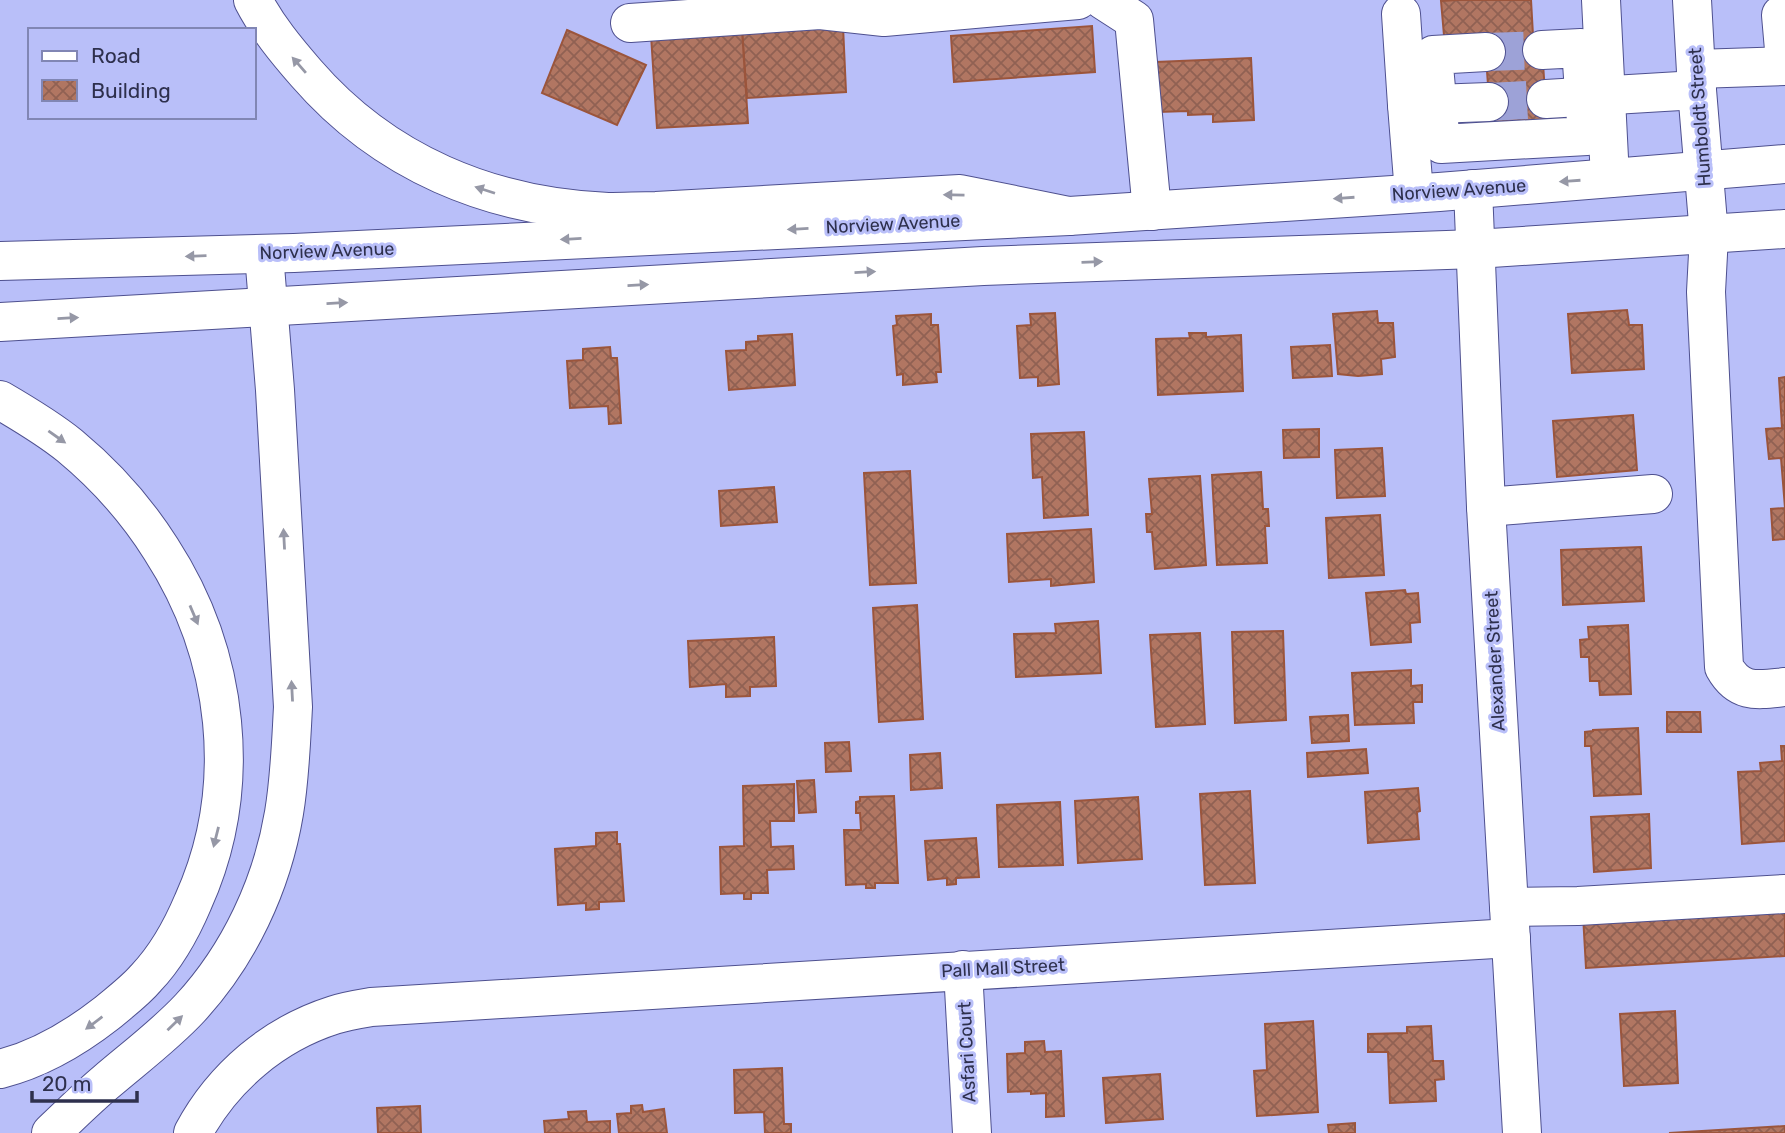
<svg xmlns="http://www.w3.org/2000/svg" width="1785" height="1133" viewBox="0 0 1785 1133" font-family="Rubik,sans-serif">
<defs>
<pattern id="building-cross-hatch" width="8" height="8" patternUnits="userSpaceOnUse" patternTransform="scale(1.75)"><rect width="8" height="8" fill="#b17662"/><path d="M0 0l8 8M0 8l8-8" fill="none" stroke="#906153"/></pattern>
</defs>
<rect width="100%" height="100%" fill="#b9bff9"/>
<g fill="url(#building-cross-hatch)" stroke="#9b553c" stroke-width="2">
<path d="M 1457,0 L 1531,0 L 1533,35 L 1541,35 L 1548,135 L 1492,139 L 1485,44 L 1445,47 L 1441,1 Z"/>
<path d="M 843,26 L 846,92 L 747,98 L 742,30 Z"/>
<path d="M 1092,26 L 1095,72 L 954,82 L 951,36 Z"/>
<path d="M 567,30 L 646,65 L 617,125 L 542,93 Z"/>
<path d="M 742,30 L 748,123 L 657,128 L 651,35 Z"/>
<path d="M 1251,58 L 1254,120 L 1213,122 L 1213,114 L 1188,115 L 1188,111 L 1158,112 L 1156,62 Z"/>
<path d="M 1627,310 L 1629,325 L 1642,325 L 1644,369 L 1572,373 L 1568,314 Z"/>
<path d="M 1377,311 L 1378,323 L 1393,323 L 1395,357 L 1381,359 L 1382,374 L 1358,376 L 1338,374 L 1333,314 Z"/>
<path d="M 1055,313 L 1059,384 L 1038,386 L 1038,377 L 1020,378 L 1017,326 L 1031,325 L 1030,314 Z"/>
<path d="M 931,314 L 931,325 L 938,325 L 941,372 L 936,372 L 937,382 L 903,385 L 903,374 L 897,375 L 893,326 L 897,325 L 896,316 Z"/>
<path d="M 1189,333 L 1206,333 L 1206,337 L 1241,335 L 1243,391 L 1158,395 L 1156,339 L 1190,338 Z"/>
<path d="M 792,334 L 795,385 L 729,390 L 726,351 L 746,350 L 746,342 L 758,341 L 758,336 Z"/>
<path d="M 1330,345 L 1332,376 L 1293,378 L 1291,347 Z"/>
<path d="M 610,347 L 611,358 L 617,358 L 621,423 L 609,424 L 608,406 L 570,408 L 567,361 L 583,360 L 583,349 Z"/>
<path d="M 1785,377 L 1785,539 L 1773,540 L 1771,509 L 1785,508 L 1781,458 L 1769,459 L 1766,429 L 1782,428 L 1779,378 Z"/>
<path d="M 1633,415 L 1637,470 L 1557,477 L 1553,421 Z"/>
<path d="M 1319,429 L 1319,457 L 1284,458 L 1283,430 Z"/>
<path d="M 1084,432 L 1088,515 L 1044,518 L 1042,477 L 1033,478 L 1031,434 Z"/>
<path d="M 1382,448 L 1385,496 L 1337,498 L 1335,450 Z"/>
<path d="M 910,471 L 916,583 L 870,585 L 864,473 Z"/>
<path d="M 1261,472 L 1263,509 L 1268,509 L 1269,526 L 1265,526 L 1267,563 L 1217,565 L 1212,475 Z"/>
<path d="M 1200,476 L 1206,565 L 1155,569 L 1152,532 L 1147,532 L 1146,514 L 1152,514 L 1149,479 Z"/>
<path d="M 774,487 L 777,522 L 721,526 L 719,491 Z"/>
<path d="M 1380,515 L 1384,575 L 1329,578 L 1326,518 Z"/>
<path d="M 1091,529 L 1094,582 L 1051,586 L 1051,579 L 1009,582 L 1007,534 Z"/>
<path d="M 1641,547 L 1644,601 L 1563,605 L 1561,550 Z"/>
<path d="M 1405,590 L 1406,594 L 1418,593 L 1420,622 L 1410,623 L 1411,642 L 1371,645 L 1366,593 Z"/>
<path d="M 917,605 L 923,719 L 879,722 L 873,608 Z"/>
<path d="M 1098,621 L 1101,673 L 1016,677 L 1014,634 L 1056,633 L 1055,624 Z"/>
<path d="M 1628,625 L 1631,694 L 1600,695 L 1599,681 L 1590,681 L 1589,657 L 1581,657 L 1580,640 L 1589,639 L 1588,627 Z"/>
<path d="M 1283,631 L 1286,720 L 1235,723 L 1232,632 Z"/>
<path d="M 1200,633 L 1205,724 L 1156,727 L 1150,635 Z"/>
<path d="M 774,637 L 776,686 L 750,687 L 750,696 L 726,697 L 726,684 L 690,687 L 688,641 Z"/>
<path d="M 1411,670 L 1411,686 L 1422,685 L 1422,702 L 1413,702 L 1414,723 L 1355,725 L 1352,673 Z"/>
<path d="M 1667,712 L 1700,712 L 1701,732 L 1667,732 Z"/>
<path d="M 1348,715 L 1349,741 L 1312,743 L 1310,717 Z"/>
<path d="M 1638,728 L 1641,794 L 1594,796 L 1591,746 L 1585,746 L 1585,732 L 1593,731 L 1593,730 Z"/>
<path d="M 849,742 L 851,771 L 826,772 L 825,743 Z"/>
<path d="M 1781,746 L 1785,746 L 1785,841 L 1742,844 L 1738,772 L 1761,771 L 1760,763 L 1782,761 Z"/>
<path d="M 1366,749 L 1368,773 L 1308,777 L 1307,753 Z"/>
<path d="M 940,753 L 942,788 L 911,790 L 910,755 Z"/>
<path d="M 814,780 L 816,812 L 799,813 L 797,781 Z"/>
<path d="M 794,784 L 794,821 L 770,821 L 771,847 L 793,846 L 794,869 L 767,870 L 768,893 L 751,893 L 751,899 L 744,899 L 744,893 L 721,894 L 720,847 L 744,846 L 743,786 Z"/>
<path d="M 1418,788 L 1420,811 L 1417,812 L 1419,839 L 1368,843 L 1365,792 Z"/>
<path d="M 1250,791 L 1255,883 L 1205,885 L 1200,794 Z"/>
<path d="M 894,796 L 898,883 L 875,883 L 875,888 L 866,888 L 866,884 L 846,885 L 844,830 L 861,830 L 860,813 L 856,813 L 856,802 L 860,801 L 860,797 Z"/>
<path d="M 1138,797 L 1142,859 L 1078,863 L 1075,801 Z"/>
<path d="M 1060,802 L 1063,865 L 999,867 L 997,805 Z"/>
<path d="M 1649,814 L 1651,868 L 1594,872 L 1591,817 Z"/>
<path d="M 617,832 L 617,844 L 620,844 L 624,901 L 599,902 L 599,909 L 586,910 L 586,903 L 558,905 L 555,849 L 596,846 L 596,833 Z"/>
<path d="M 976,838 L 979,877 L 956,878 L 956,884 L 947,885 L 947,878 L 928,880 L 925,841 Z"/>
<path d="M 1785,903 L 1785,956 L 1586,968 L 1583,915 Z"/>
<path d="M 1675,1011 L 1678,1083 L 1624,1086 L 1620,1014 Z"/>
<path d="M 1313,1021 L 1318,1112 L 1257,1116 L 1254,1071 L 1267,1070 L 1265,1024 Z"/>
<path d="M 1431,1026 L 1433,1061 L 1443,1061 L 1444,1079 L 1435,1080 L 1436,1101 L 1390,1103 L 1388,1052 L 1368,1052 L 1368,1034 L 1407,1033 L 1407,1027 Z"/>
<path d="M 1044,1041 L 1045,1052 L 1061,1051 L 1064,1116 L 1046,1117 L 1046,1093 L 1031,1094 L 1031,1091 L 1008,1092 L 1007,1054 L 1025,1053 L 1025,1042 Z"/>
<path d="M 782,1068 L 784,1124 L 791,1124 L 791,1133 L 765,1133 L 764,1112 L 735,1113 L 734,1070 Z"/>
<path d="M 1160,1074 L 1163,1119 L 1106,1123 L 1103,1078 Z"/>
<path d="M 642,1105 L 643,1112 L 664,1109 L 667,1133 L 619,1133 L 617,1114 L 631,1113 L 631,1106 Z"/>
<path d="M 420,1106 L 421,1133 L 378,1133 L 377,1108 Z"/>
<path d="M 586,1111 L 587,1122 L 610,1121 L 610,1133 L 545,1133 L 544,1121 L 569,1119 L 568,1112 Z"/>
<path d="M 1355,1123 L 1355,1133 L 1329,1133 L 1328,1125 Z"/>
<path d="M 1785,1126 L 1785,1133 L 1669,1133 Z"/>
</g>
<g fill="none" stroke-linecap="round" stroke-linejoin="round">
<g stroke="#9da2d7" stroke-width="38" stroke-dasharray="38 19" stroke-linecap="butt">
<path d="M 1486,52 L 1542,50"/>
<path d="M 1489,102 L 1546,99"/>
</g>
<defs>
<g id="minor">
<path d="M 1103,0 L 1134,20 L 1152,211"/>
<path d="M 1601,0 L 1610,178"/>
<path d="M 1692,0 L 1697,90 L 1709,235 L 1706,292 L 1724,667 C 1739,694 1757,690 1785,687"/>
<path d="M 1401,14 L 1407,105"/>
<path d="M 1785,15 L 1781,15 L 1785,61"/>
<path d="M 630,23 L 820,10 L 884,17 L 1078,0"/>
<path d="M 1486,52 L 1433,55 L 1441,144 L 1587,136 L 1581,48 L 1542,50"/>
<path d="M 1696,69 L 1785,66"/>
<path d="M 1546,99 L 1697,90"/>
<path d="M 1473,189 L 1486,507 L 1522,1133"/>
<path d="M 1414,193 L 1407,105 L 1489,102"/>
<path d="M 1486,507 L 1653,494"/>
<path d="M 1509,907 L 1578,906 L 1785,894"/>
<path d="M 963,970 L 972,1133"/>
<path d="M 193,1133 C 223,1077 274,1034 334,1015 C 346,1011 359,1009 371,1007 L 1511,938"/>
</g>
<g id="major">
<path d="M 0,261 L 294,253 L 1069,216 L 1439,192 L 1785,164"/>
<path d="M 0,322 L 983,266 L 1476,249 L 1785,229"/>
</g>
<g id="highway">
<path d="M 253,0 C 267,27 286,50 306,73 C 384,163 490,207 608,212 C 624,212 640,211 656,211 L 960,194 L 1069,216"/>
<path d="M 0,400 C 24,414 49,429 70,446 C 105,475 137,511 161,549 C 229,654 245,787 193,902 C 182,928 166,957 146,978 C 135,991 120,1002 107,1013 C 75,1038 40,1059 0,1069"/>
<path d="M 51,1133 C 69,1116 87,1098 106,1082 C 134,1058 165,1035 190,1008 C 239,955 272,885 284,813 C 290,778 291,742 293,707 L 275,390 L 264,254"/>
</g>
</defs>
<use href="#minor" stroke="#4e508f" stroke-width="40"/>
<use href="#major" stroke="#4e508f" stroke-width="40"/>
<use href="#highway" stroke="#4e508f" stroke-width="40"/>
<use href="#minor" stroke="#fff" stroke-width="38"/>
<use href="#major" stroke="#fff" stroke-width="38"/>
<use href="#highway" stroke="#fff" stroke-width="38"/>
</g>
<defs><path id="oneway-solid" d="M-6-.8H1V-3.2L6.5 0L1 3.2V.8H-6Z" transform="scale(1.75)"/></defs>
<g fill="#9698a6">
<use href="#oneway-solid" transform="translate(299 65) rotate(-131)"/>
<use href="#oneway-solid" transform="translate(1570 181) rotate(176)"/>
<use href="#oneway-solid" transform="translate(485 190) rotate(-162)"/>
<use href="#oneway-solid" transform="translate(954 195) rotate(-179)"/>
<use href="#oneway-solid" transform="translate(1344 198) rotate(176)"/>
<use href="#oneway-solid" transform="translate(798 229) rotate(177)"/>
<use href="#oneway-solid" transform="translate(571 239) rotate(177)"/>
<use href="#oneway-solid" transform="translate(196 256) rotate(178)"/>
<use href="#oneway-solid" transform="translate(1092 262) rotate(-2)"/>
<use href="#oneway-solid" transform="translate(865 272) rotate(-3)"/>
<use href="#oneway-solid" transform="translate(638 285) rotate(-3)"/>
<use href="#oneway-solid" transform="translate(337 303) rotate(-3)"/>
<use href="#oneway-solid" transform="translate(68 318) rotate(-3)"/>
<use href="#oneway-solid" transform="translate(57 437) rotate(35)"/>
<use href="#oneway-solid" transform="translate(284 539) rotate(-93)"/>
<use href="#oneway-solid" transform="translate(194 615) rotate(67)"/>
<use href="#oneway-solid" transform="translate(292 691) rotate(-93)"/>
<use href="#oneway-solid" transform="translate(216 837) rotate(104)"/>
<use href="#oneway-solid" transform="translate(94 1023) rotate(143)"/>
<use href="#oneway-solid" transform="translate(175 1023) rotate(-44)"/>
</g>
<g text-anchor="middle" stroke-width="6" stroke-linejoin="round" paint-order="stroke">
<g font-size="18" fill="#2e304d" stroke="#b9bff9">
<text transform="translate(1700 117) rotate(-94)" y="6">Humboldt Street</text>
<text transform="translate(1459 190) rotate(-4)" y="6">Norview Avenue</text>
<text transform="translate(893 224) rotate(-3)" y="6">Norview Avenue</text>
<text transform="translate(327 251) rotate(-2)" y="6">Norview Avenue</text>
<text transform="translate(1495 661) rotate(-93)" y="6">Alexander Street</text>
<text transform="translate(1003 968) rotate(-3)" y="6">Pall Mall Street</text>
<text transform="translate(967 1052) rotate(-93)" y="6">Asfari Court</text>
</g>
</g>
<rect x="28" y="28" width="228" height="91" fill="#b9bff9" stroke="#8186b4" stroke-width="2"/>
<rect x="42" y="51" width="35" height="10" fill="#ffffff" stroke="#8186b4" stroke-width="2"/>
<text x="91" y="63" font-size="21" fill="#2e304d">Road</text>
<rect x="42" y="80" width="35" height="21" fill="url(#building-cross-hatch)" stroke="#8186b4" stroke-width="2"/>
<text x="91" y="98" font-size="21" fill="#2e304d">Building</text>
<path d="M32 1091v10h105v-10" fill="none" stroke="#2e304d" stroke-width="3.5"/>
<text x="42" y="1091" font-size="21" fill="#2e304d" stroke="#b9bff9" stroke-width="5" paint-order="stroke">20 m</text>
</svg>
